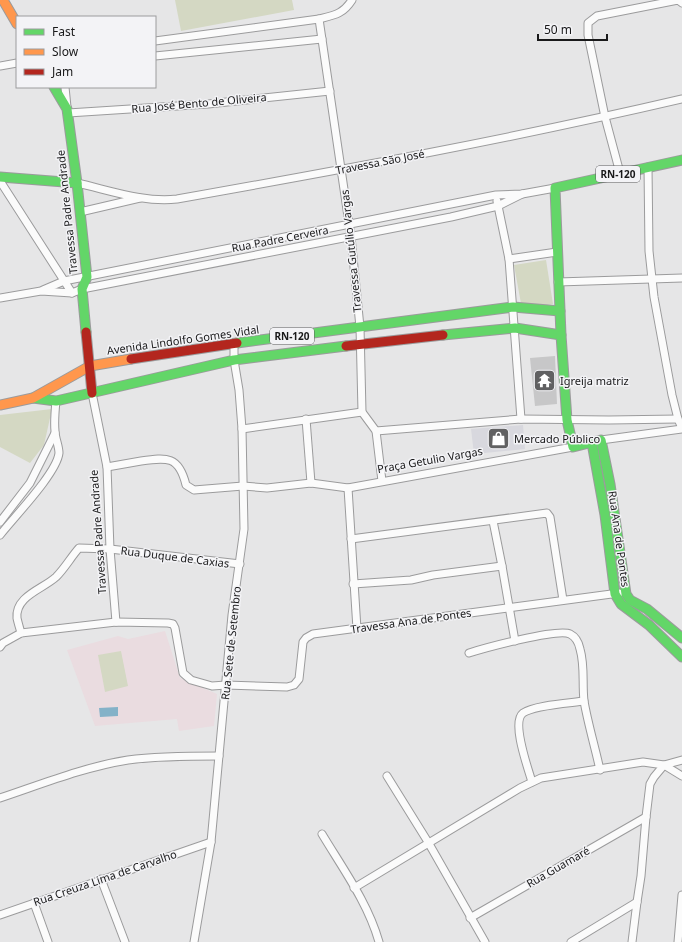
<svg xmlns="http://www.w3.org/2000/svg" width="682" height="942" viewBox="0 0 682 942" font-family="'Noto Sans',sans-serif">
<rect width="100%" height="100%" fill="#e6e6e7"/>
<path fill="#d8d8de" d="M 523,425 L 525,449 L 474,454 L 471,429 Z"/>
<path fill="#eadce0" d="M 165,631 L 180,678 L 217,694 L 214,726 L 179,731 L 177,719 L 95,726 L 67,650 L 118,636 L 128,639 Z"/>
<g fill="#d4d8c3">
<path d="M 175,0 L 292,0 L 294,10 L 181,31 Z"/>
<path d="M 546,260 L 553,304 L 522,309 L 514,265 Z"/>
<path d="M 52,409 L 44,445 L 30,463 L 0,447 L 0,415 Z"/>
<path d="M 121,651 L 128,686 L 105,692 L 98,655 Z"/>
</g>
<path fill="#84b2c8" d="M 118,707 L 118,716 L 100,717 L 99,708 Z"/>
<path fill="#c7c7c8" d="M 555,356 L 557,404 L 535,406 L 530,358 Z"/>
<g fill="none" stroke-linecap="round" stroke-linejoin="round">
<defs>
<g id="street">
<path d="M 319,19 L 351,237 L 360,327 L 362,412 L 376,431 L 382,481"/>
<path d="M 155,41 L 319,19 C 335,15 343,14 352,0"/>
<path d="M 155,56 L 322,39"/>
<path d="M 0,66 L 17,63"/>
<path d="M 65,87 L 67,107"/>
<path d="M 68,113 L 208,104 L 330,91"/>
<path d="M 648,167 L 649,251 L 654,297 L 672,395 L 678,419 L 682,428"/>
<path d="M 620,173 L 605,117 L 588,35 L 588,23 L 597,16 L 678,0 L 682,3"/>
<path d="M 0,181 L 72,293"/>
<path d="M 77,183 C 109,190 144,203 177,199 C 346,169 515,138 682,99"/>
<path d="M 497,201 L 509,259 L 521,419"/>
<path d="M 80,212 L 140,198"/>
<path d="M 509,259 L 557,252"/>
<path d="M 558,282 L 682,278"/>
<path d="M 43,290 L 64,281 L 496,195 L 522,194 L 555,188"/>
<path d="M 0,298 L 41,291 L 72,293 L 82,289 L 451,217 L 498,206 L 522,194"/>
<path d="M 92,393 L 107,467 L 110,549 L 116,622"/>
<path d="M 306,419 L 311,483"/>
<path d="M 242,429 L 362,412"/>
<path d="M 376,431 L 521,419 L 609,420 L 678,419"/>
<path d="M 601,440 L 682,429"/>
<path d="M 107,467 C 118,465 130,463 141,461 C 167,457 179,456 186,485 L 194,490 L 243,486 L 267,488 L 311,483 L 348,488 L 573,447"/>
<path d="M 348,488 L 357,629"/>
<path d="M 493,521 L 502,566 L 515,641"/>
<path d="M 0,522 L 30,483 L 55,433"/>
<path d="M 0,535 C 14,517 57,473 59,453 C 59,446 55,438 55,431 C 54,421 55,411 56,401"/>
<path d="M 351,539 L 547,513 L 550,517 L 563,600"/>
<path d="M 353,584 L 411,580 L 433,575 L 502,566"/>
<path d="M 21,633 C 20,629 18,623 17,618 C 15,596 43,589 56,577 C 65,568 71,557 79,548 L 110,549 L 240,564"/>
<path d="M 0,647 L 3,643 L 21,633 L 116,622 L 168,623 L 173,624 L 175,628 L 183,673 L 191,680 L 212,686 L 226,685 L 287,687 L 294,685 L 299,679 L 303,642 L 306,638 L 313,634 L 619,593"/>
<path d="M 469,653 C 485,648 558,628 570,634 C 576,637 579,644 580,649 C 585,666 582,684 584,701 C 588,724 595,747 600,770"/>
<path d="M 387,776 L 428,842 L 485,942"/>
<path d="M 532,782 C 528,768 511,722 523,713 C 534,705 571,703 584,701"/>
<path d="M 0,798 C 42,784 84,767 128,760 C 158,756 189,756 219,756"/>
<path d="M 322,834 C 343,869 368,903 379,942"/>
<path d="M 101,879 L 125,942"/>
<path d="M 354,888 L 520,788 L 541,778 L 643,762 L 664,765 L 682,776"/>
<path d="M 34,903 L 48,942"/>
<path d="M 0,915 L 211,842"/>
<path d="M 470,918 L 646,817"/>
<path d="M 194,942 L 211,842 L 232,615 L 244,529 L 242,429 L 239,390 L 234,360 L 234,343"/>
<path d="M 571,942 L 637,902"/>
<path d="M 632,942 L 637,902 L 641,876 L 646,817 L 650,784 L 654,777 L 664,765 L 682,760"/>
<path d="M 678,942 L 682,895"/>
</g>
<g id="fast">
<path d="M 54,87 L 67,109 L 77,183 L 87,277 L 82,289 L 86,332"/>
<path d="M 0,177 L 77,183"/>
<path d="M 443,335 L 515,328 L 561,335 L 555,188 L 682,160"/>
<path d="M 561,335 L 567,420 L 573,447 L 601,440 L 610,484 L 626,594 L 630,600 L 647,609 L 682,638"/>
<path d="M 237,343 L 513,307 L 560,311"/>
<path d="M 33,398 L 56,401 L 234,360 L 346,346"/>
<path d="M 592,443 L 605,515 L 615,594 L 621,604 L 649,625 L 682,657"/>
</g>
<g id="slow">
<path d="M 3,0 L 17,24"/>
<path d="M 0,405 L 33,398 L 90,366 L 131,359"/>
</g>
<g id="jam">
<path d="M 86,332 L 92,393"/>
<path d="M 346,346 L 443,335"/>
<path d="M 131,359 L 237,343"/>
</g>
</defs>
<use href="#street" stroke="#9b9b9c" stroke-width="9"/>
<use href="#fast" stroke="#9b9b9c" stroke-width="11"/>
<use href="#slow" stroke="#9b9b9c" stroke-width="11"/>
<use href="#jam" stroke="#9b9b9c" stroke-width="11"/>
<use href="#street" stroke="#fbfbfb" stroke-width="7"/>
<use href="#fast" stroke="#63d668" stroke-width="9"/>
<use href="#slow" stroke="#ff974d" stroke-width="9"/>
<use href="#jam" stroke="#b3261e" stroke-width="9"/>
</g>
<defs>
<symbol id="temple-square" viewBox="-11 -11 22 22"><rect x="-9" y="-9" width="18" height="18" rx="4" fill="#616162" stroke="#f3f3f6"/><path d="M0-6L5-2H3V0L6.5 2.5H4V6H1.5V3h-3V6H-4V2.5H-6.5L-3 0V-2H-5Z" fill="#fff"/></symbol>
<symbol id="shop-square" viewBox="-11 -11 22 22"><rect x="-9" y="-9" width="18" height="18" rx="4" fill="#616162" stroke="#f3f3f6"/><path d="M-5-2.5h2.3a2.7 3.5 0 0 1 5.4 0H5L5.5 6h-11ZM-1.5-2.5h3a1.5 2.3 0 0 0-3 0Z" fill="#fff"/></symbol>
</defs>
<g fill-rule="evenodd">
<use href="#temple-square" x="532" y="368" width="25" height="25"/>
<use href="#shop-square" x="486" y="426" width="25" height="25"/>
</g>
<g text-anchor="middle" stroke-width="3" stroke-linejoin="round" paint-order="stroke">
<g fill="#f3f3f6" stroke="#5a5a5c" stroke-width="1">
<rect x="596" y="166" width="44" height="16" rx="3"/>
<rect x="270" y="328" width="44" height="16" rx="3"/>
</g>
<g font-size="10" font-weight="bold" fill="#19191a">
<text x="618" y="178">RN-120</text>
<text x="292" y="340">RN-120</text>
</g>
<g font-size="11" fill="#19191a" stroke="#f3f3f6">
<text transform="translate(199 103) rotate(-5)" y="4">Rua José Bento de Oliveira</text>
<text transform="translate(380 162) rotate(-11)" y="4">Travessa São José</text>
<text transform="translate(67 212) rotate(-96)" y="4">Travessa Padre Andrade</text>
<text transform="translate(280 239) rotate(-11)" y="4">Rua Padre Cerveira</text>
<text transform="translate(351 251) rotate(-96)" y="4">Travessa Gutúlio Vargas</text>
<text transform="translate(183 340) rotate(-8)" y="4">Avenida Lindolfo Gomes Vidal</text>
<text transform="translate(430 460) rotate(-10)" y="4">Praça Getulio Vargas</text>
<text transform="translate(98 532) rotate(-94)" y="4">Travessa Padre Andrade</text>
<text transform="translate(619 539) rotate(82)" y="4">Rua Ana de Pontes</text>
<text transform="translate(175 557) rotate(7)" y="4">Rua Duque de Caxias</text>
<text transform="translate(411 621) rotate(-8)" y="4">Travessa Ana de Pontes</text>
<text transform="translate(231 643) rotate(-84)" y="4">Rua Sete de Setembro</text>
<text transform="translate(558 867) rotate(-30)" y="4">Rua Guamaré</text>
<text transform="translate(105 878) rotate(-19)" y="4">Rua Creuza Lima de Carvalho</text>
</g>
<g font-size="11" fill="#19191a" stroke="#f3f3f6" text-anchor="start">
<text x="560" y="385">Igreija matriz</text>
<text x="514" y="443">Mercado Público</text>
</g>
</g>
<rect x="16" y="16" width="140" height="72" fill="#f3f3f6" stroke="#9c9c9e"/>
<rect x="24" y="29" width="20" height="6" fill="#63d668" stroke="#9c9c9e"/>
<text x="52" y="36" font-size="12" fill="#19191a">Fast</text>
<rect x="24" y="49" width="20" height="6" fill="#ff974d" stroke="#9c9c9e"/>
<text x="52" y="56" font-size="12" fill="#19191a">Slow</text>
<rect x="24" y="69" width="20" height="6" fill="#b3261e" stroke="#9c9c9e"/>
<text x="52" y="76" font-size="12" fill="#19191a">Jam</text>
<path d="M538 34v6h69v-6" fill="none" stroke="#19191a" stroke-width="2"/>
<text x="544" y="34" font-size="12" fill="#19191a" stroke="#f3f3f6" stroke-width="3" paint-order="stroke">50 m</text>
</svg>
